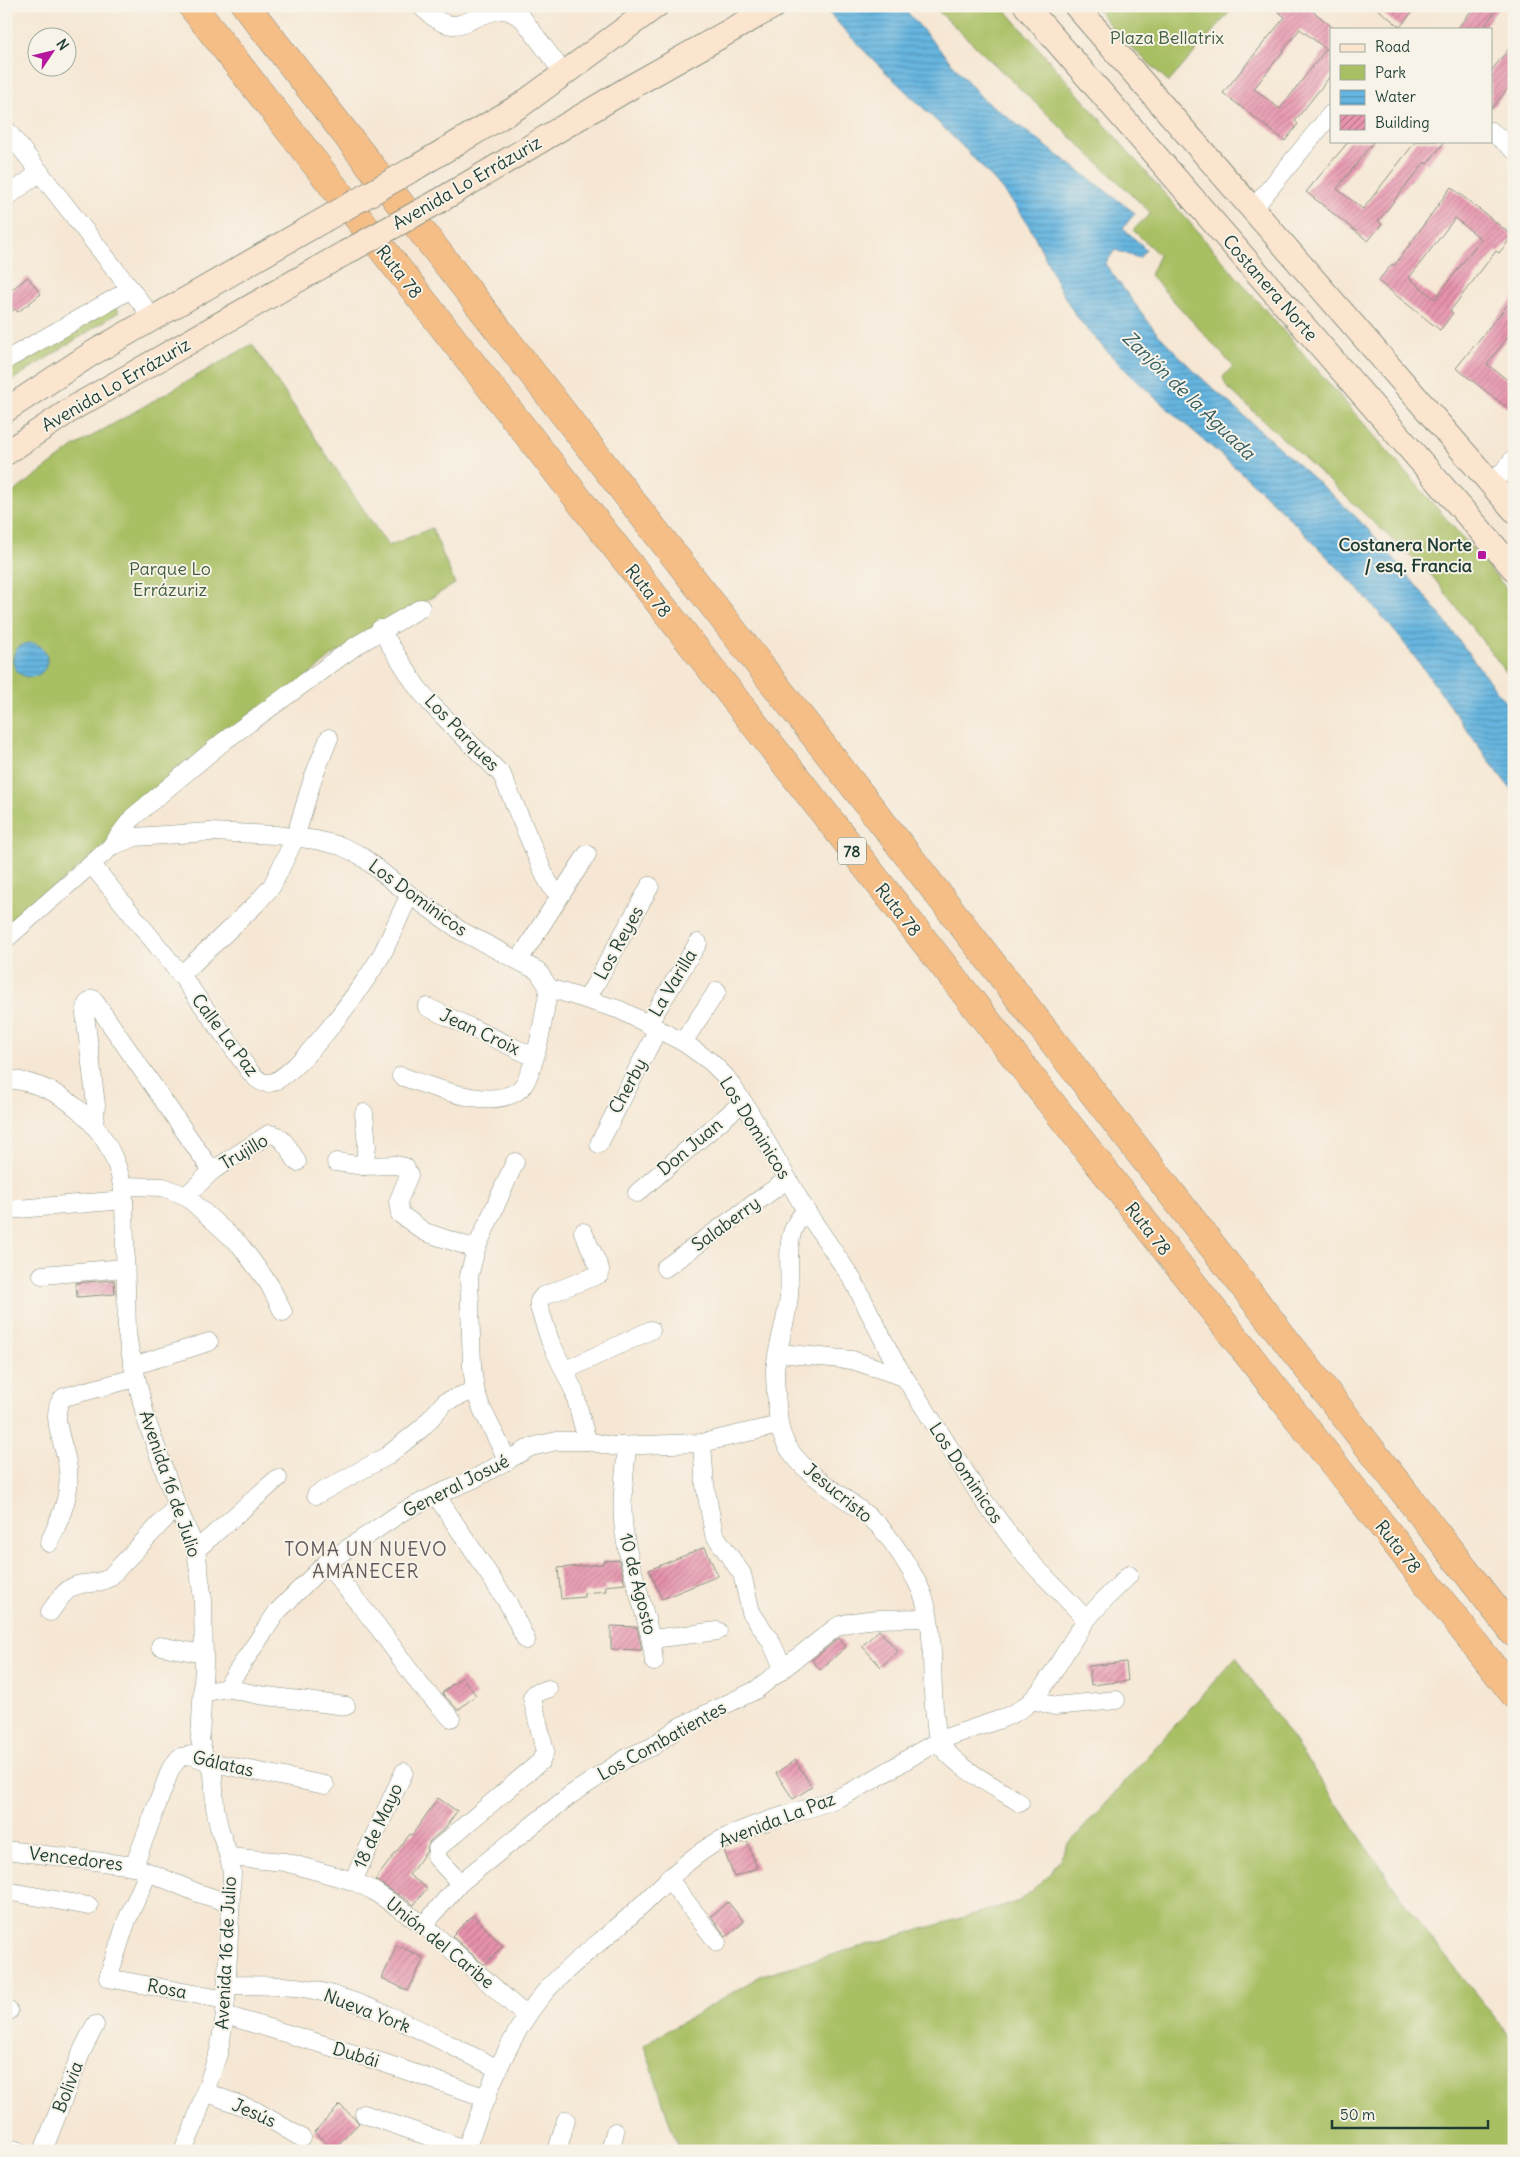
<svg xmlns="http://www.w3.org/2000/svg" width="1520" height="2157" viewBox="0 0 1520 2157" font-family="Delius,sans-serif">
<defs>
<pattern id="water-rules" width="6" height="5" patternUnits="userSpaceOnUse" patternTransform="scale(1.25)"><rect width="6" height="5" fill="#66b5e0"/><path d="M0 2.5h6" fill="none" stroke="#5394b6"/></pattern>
<pattern id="building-hatch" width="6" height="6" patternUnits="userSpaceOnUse" patternTransform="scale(1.25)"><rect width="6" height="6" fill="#e793ad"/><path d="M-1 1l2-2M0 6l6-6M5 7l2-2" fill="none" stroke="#bb798e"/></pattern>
</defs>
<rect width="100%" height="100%" fill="#f7f3e8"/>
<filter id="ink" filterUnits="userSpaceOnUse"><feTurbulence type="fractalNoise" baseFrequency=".02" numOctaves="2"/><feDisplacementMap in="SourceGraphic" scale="10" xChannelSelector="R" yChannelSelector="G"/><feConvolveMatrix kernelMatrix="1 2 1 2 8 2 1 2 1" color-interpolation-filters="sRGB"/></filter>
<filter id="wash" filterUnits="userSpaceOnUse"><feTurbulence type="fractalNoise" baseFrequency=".0096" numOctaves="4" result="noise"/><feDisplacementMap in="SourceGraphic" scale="20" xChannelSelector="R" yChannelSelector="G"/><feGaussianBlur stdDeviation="1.12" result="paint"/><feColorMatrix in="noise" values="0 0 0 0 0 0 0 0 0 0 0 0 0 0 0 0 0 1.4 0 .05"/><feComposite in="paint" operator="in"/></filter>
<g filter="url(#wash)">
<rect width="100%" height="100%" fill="#f6e7d4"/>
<g fill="#a9bf64" stroke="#647e4c">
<path d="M 933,6 L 1002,6 L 1514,597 L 1514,682 L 1433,577 L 1226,386 L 1223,377 L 1233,366 L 1150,275 L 1159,255 L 1133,230 L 1151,213 Z"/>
<path d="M 1095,6 L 1235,6 L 1169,82 L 1114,31 Z"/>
<path d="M 116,304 L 119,312 L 6,384 L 6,369 Z"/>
<path d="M 252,344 L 388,546 L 432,528 L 455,584 L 333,655 L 6,928 L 6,498 L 75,446 Z"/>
<path d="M 1236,1657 L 1424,1930 L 1514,2041 L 1514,2151 L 679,2151 L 644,2045 L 762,1975 L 1020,1901 L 1051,1873 L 1069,1844 Z"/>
</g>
<g fill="url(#water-rules)" stroke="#42798a">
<path d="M 823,6 L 902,6 L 982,98 L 1135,213 L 1123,228 L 1146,249 L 1139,258 L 1115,250 L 1105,264 L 1156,332 L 1196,373 L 1352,513 L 1381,543 L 1434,607 L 1514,714 L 1514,793 C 1474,743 1440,689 1401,639 C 1365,594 1323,552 1282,511 C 1219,448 1144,396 1085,327 C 1054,291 1044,241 1014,204 C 957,132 882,76 823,6 Z"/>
<circle cx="30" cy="660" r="17"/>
</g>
<g id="blocks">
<g fill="url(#building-hatch)" fill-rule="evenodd">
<path d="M 1271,6 L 1307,6 L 1331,26 L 1331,75 L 1295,121 L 1298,124 L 1285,141 L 1223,93 L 1285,17 ZM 1300,29 L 1326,49 L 1280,109 L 1254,89 Z"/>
<path d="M 1374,6 L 1417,6 L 1400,27 Z"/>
<path d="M 1475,6 L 1500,6 L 1482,29 L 1457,29 Z"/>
<path d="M 1514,42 L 1514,81 L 1491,109 L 1491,71 Z"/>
<path d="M 1349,141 L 1374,141 L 1337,189 L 1363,209 L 1416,141 L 1445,141 L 1427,164 L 1425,162 L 1378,221 L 1382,224 L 1368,241 L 1306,192 Z"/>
<path d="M 1451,187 L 1513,236 L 1499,253 L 1496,251 L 1450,311 L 1453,313 L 1440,330 L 1378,281 L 1392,264 L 1394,266 ZM 1455,218 L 1481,239 L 1435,299 L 1409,278 Z"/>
<path d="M 28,277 L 41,294 L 18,312 L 15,309 L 6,316 L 6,294 Z"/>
<path d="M 1514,297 L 1514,329 L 1487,364 L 1514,385 L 1514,413 L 1456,368 Z"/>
<path d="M 114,1280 L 115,1294 L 77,1297 L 76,1283 Z"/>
<path d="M 705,1547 L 718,1576 L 662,1599 L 649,1570 Z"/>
<path d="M 619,1560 L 625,1584 L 605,1586 L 606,1591 L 584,1593 L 584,1597 L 561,1599 L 558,1568 L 603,1564 L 603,1561 Z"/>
<path d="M 611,1626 L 637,1627 L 642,1650 L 611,1649 Z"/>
<path d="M 879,1630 L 898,1651 L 881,1667 L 862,1646 Z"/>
<path d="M 839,1638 L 846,1647 L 820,1670 L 812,1660 Z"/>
<path d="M 1126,1662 L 1128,1681 L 1091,1685 L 1089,1666 Z"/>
<path d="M 462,1677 L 476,1695 L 458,1710 L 442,1693 Z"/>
<path d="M 795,1760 L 812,1787 L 793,1799 L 776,1773 Z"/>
<path d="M 438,1798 L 457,1811 L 445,1828 L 430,1841 L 426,1852 L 409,1875 L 427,1888 L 414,1905 L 375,1880 L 410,1834 L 412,1835 Z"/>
<path d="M 747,1841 L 757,1868 L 734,1877 L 724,1850 Z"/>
<path d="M 728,1902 L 744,1922 L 726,1937 L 711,1916 Z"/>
<path d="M 473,1915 L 503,1946 L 484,1965 L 452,1936 Z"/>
<path d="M 397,1945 L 424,1958 L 408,1991 L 382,1978 Z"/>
<path d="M 340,2105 L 359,2123 L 333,2150 L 314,2132 Z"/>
</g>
</g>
</g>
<g filter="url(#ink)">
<use href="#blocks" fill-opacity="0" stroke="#8a9284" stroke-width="1"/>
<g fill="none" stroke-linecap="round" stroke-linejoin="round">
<defs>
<g id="street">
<path d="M 421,6 C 457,43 464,16 500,10 L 509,11 L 523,19 L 565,75"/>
<path d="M 6,129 L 153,318"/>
<path d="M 1491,131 L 1514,150"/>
<path d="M 6,198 L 40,172"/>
<path d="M 1252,210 L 1331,114"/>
<path d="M 6,360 L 131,289"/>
<path d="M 1492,485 L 1514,458"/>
<path d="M 380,629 L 417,687 L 432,705 L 502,775 L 545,876 L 552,888 L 560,895"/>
<path d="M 112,845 L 133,817 L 224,741 L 357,645 L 421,608"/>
<path d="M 92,865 L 181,975 L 251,1073 C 256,1078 260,1083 267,1083 C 293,1085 369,978 382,954 C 392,935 399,915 410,895"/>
<path d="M 6,939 L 112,846 L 135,837 L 210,832 L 276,835 L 316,840 L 341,846 L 360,855 L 410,895 L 461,931 L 538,971 L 549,988 L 620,1010 L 683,1042 L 711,1062 L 726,1077 L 747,1108 L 806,1211 L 853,1280 L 893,1359 L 981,1497 L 1026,1557 L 1086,1619"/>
<path d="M 519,960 L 587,854"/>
<path d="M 181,975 L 256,904 L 272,886 L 295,838 L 313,778 L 329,738"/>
<path d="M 587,999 L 650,886"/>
<path d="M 427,1007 L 534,1057"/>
<path d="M 648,1024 L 698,943"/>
<path d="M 683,1042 L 717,991"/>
<path d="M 401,1076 C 428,1086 507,1118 526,1081 C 539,1054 543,1018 549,988"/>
<path d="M 6,1079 C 70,1084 119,1137 124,1200 L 127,1334 L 130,1351 L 146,1419 L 177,1506 L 196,1550 L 203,1600 L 204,1665 L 200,1739 L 203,1752 L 213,1773 L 215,1807 L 219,1827 L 229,1857 L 232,1872 L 230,1914 L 225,2015 L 219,2051 L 193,2128 L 183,2151"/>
<path d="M 94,1124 L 96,1105 L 85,1014 L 87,1004 L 93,999 L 212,1171"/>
<path d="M 599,1144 L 658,1029"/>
<path d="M 336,1162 L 364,1166 L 396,1165 L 405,1167 L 409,1175 L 398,1202 L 400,1214 L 425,1232 L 476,1249"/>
<path d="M 364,1166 L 367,1146 L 364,1113"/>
<path d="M 123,1186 L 163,1187 L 186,1196 L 240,1245 L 269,1284 L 283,1312"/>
<path d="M 637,1193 L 743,1102"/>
<path d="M 186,1196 L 212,1171 L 269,1134 C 282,1133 291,1152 297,1162"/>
<path d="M 6,1210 L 124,1200"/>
<path d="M 806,1211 C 781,1233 792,1266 789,1296 C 787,1321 777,1345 775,1370 C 775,1387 777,1406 779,1423 C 785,1471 852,1496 882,1529 C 896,1546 909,1566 919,1586 C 938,1625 929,1673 935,1716 C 936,1724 936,1735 939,1742 C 951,1765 998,1788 1020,1803"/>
<path d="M 583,1232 L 600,1269 L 600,1274 L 543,1296 L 539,1301 L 539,1307 L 550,1341 L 574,1391 L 587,1441"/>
<path d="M 665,1268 L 788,1179"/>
<path d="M 42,1275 L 125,1268"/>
<path d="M 779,1353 L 852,1360 L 904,1377"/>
<path d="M 133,1366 L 209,1342"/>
<path d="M 566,1370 L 651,1330"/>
<path d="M 702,1443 L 705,1485 L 714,1534 L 742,1574 L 751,1612 L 770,1640 L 783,1667"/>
<path d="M 627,1446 C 625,1474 620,1503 624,1531 C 630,1576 650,1617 654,1662"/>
<path d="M 508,1461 L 482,1409 L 475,1390 L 472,1366 L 469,1276 L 476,1249 L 515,1162"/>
<path d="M 316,1495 L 387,1456 L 423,1427 L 445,1402 L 475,1390"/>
<path d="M 436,1495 L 508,1603 L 526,1640"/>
<path d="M 49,1543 C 61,1516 73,1493 67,1462 C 64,1445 48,1410 64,1397 L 135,1378"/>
<path d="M 196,1550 L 278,1478"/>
<path d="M 326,1563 L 378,1627 L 420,1685 L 451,1718"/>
<path d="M 50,1612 C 59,1600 66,1586 82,1584 C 92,1583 100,1583 109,1578 L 177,1506"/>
<path d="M 652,1639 L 718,1631"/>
<path d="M 160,1646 L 204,1654"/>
<path d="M 226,1688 L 259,1695 L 346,1706"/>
<path d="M 203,1693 L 226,1688 L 277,1612 L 326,1563 L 402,1512 L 436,1495 L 474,1479 L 531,1447 L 557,1441 L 587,1441 L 612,1446 L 702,1443 L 779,1425"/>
<path d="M 1033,1700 L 1055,1706 L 1116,1700"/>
<path d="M 6,1850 L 134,1866 L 198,1893 L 229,1903"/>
<path d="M 229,1857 L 285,1862 L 353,1881 L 372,1890 L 424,1925 L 526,2016"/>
<path d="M 134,1866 L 171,1768 L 180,1757 L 191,1755 L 209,1762 L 325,1785"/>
<path d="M 148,1873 L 127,1920 L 108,1978 L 226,2000"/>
<path d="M 668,1878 L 717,1942"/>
<path d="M 353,1881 L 404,1772"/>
<path d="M 460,1883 L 436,1857 L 437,1849 L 541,1761 L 545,1751 L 532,1698 L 535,1693 L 548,1689"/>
<path d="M 6,1891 L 89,1906"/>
<path d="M 424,1925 L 460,1883 L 569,1796 L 628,1757 L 652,1747 L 679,1727 L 756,1690 L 835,1628 C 853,1617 905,1619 928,1618"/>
<path d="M 227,1985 C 256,1986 286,1984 314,1990 C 379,2005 440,2041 499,2069"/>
<path d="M 6,2011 L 9,2011"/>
<path d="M 225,2015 L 381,2062 L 487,2098"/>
<path d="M 205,2092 L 256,2111 L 302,2138"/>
<path d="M 364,2114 L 465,2149"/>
<path d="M 6,2147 L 19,2151"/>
<path d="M 43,2151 L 81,2053 L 95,2025"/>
<path d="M 465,2151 C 486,2097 507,2036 545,1992 C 570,1963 603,1941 631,1915 C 657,1891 680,1865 710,1846 C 747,1823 794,1815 835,1799 C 872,1784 904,1759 939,1741 C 966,1728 999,1724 1024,1707 C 1047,1690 1067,1646 1085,1622 C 1097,1605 1115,1590 1129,1575"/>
<path d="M 557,2151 L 566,2120"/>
<path d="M 610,2151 L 615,2132"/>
</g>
<g id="secondary">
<path d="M 1026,6 L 1514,569"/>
<path d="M 1076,6 L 1514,510"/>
<path d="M 415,168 L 521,105 L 656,6"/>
<path d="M 439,201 L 629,88 L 774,6"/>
<path d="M 6,410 L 91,354 L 322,221"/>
<path d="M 6,453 L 75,407 L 345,253"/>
</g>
<g id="highway">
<path d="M 192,6 L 1514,1694"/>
<path d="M 246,6 L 1514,1633"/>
</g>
</defs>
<use href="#street" stroke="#8a9284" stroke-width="19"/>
<use href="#secondary" stroke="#8a9284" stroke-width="26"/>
<use href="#highway" stroke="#8a9284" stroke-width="29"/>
<use href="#street" stroke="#fff" stroke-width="18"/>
<use href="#secondary" stroke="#fbe5cf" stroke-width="24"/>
<use href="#highway" stroke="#f6be87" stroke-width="28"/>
<defs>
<g id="secondary-bridge">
<path d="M 322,221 L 415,168"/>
<path d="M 345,253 L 439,201"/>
</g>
</defs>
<use href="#secondary-bridge" stroke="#8a9284" stroke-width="26" stroke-linecap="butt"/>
<use href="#secondary-bridge" stroke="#fbe5cf" stroke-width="24"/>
</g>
</g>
<rect fill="#b5179e" stroke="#f7f3e8" stroke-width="2" x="1477" y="550" width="10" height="10" rx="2.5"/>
<g text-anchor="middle" stroke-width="4" stroke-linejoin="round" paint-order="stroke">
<rect fill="#f7f3e8" stroke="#60746a" stroke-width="1" x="838" y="837.5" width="28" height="27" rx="4"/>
<g font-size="16" font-weight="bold" fill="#1f3d34">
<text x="852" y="857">78</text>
</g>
<g font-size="18" fill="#425e40" stroke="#f7f3e8">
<text x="1167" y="44">Plaza Bellatrix</text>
<text x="170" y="575">Parque Lo<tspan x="170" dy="21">Errázuriz</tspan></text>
</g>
<g font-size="18" fill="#1f3d34" stroke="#f7f3e8">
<text transform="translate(467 183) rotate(-30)" y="6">Avenida Lo Errázuriz</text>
<text transform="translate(399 272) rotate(52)" y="6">Ruta 78</text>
<text transform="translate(1270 288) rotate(49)" y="6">Costanera Norte</text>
<text transform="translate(116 385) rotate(-30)" y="6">Avenida Lo Errázuriz</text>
<text transform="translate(648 591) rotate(52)" y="6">Ruta 78</text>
<text transform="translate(462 733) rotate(46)" y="6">Los Parques</text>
<text transform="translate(418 898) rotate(36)" y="6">Los Dominicos</text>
<text transform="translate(898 910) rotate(52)" y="6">Ruta 78</text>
<text transform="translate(619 943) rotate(-61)" y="6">Los Reyes</text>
<text transform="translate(673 983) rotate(-59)" y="6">La Varilla</text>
<text transform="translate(480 1032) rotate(25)" y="6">Jean Croix</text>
<text transform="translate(225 1035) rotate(53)" y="6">Calle La Paz</text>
<text transform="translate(628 1086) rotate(-62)" y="6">Cherby</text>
<text transform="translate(755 1128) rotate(58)" y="6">Los Dominicos</text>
<text transform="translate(690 1147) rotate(-40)" y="6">Don Juan</text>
<text transform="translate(244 1152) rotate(-31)" y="6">Trujillo</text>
<text transform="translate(726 1224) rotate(-36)" y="6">Salaberry</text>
<text transform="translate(1148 1229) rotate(52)" y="6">Ruta 78</text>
<text transform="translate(966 1473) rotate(56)" y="6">Los Dominicos</text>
<text transform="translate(170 1484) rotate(71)" y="6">Avenida 16 de Julio</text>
<text transform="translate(456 1486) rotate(-27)" y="6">General Josué</text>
<text transform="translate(838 1493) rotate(39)" y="6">Jesucristo</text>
<text transform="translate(1398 1547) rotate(52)" y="6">Ruta 78</text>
<text transform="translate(638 1584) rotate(76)" y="6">10 de Agosto</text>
<text transform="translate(662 1741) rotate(-29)" y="6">Los Combatientes</text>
<text transform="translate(223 1764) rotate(13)" y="6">Gálatas</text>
<text transform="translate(777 1820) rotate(-21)" y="6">Avenida La Paz</text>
<text transform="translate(378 1826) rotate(-65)" y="6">18 de Mayo</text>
<text transform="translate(76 1859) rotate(7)" y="6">Vencedores</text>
<text transform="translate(440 1943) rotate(39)" y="6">Unión del Caribe</text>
<text transform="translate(226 1953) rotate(-87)" y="6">Avenida 16 de Julio</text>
<text transform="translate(167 1989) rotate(11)" y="6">Rosa</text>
<text transform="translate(367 2011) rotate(21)" y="6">Nueva York</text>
<text transform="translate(356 2055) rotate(17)" y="6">Dubái</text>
<text transform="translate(68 2087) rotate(-69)" y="6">Bolivia</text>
<text transform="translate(254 2113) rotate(24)" y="6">Jesús</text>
</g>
<g font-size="18" font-weight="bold" fill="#1f3d34" stroke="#f7f3e8" text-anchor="end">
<text x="1472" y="551">Costanera Norte<tspan x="1472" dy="21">/ esq. Francia</tspan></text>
</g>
<g font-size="19" font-style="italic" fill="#315b5f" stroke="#f7f3e8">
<text transform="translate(1189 395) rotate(44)" y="7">Zanjón de la Aguada</text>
</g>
<g font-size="19" letter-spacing="1" fill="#655b5e" stroke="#f7f3e8">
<text x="366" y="1556">TOMA UN NUEVO<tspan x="366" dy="22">AMANECER</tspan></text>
</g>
</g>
<rect width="1520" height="2157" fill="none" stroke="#f7f3e8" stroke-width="25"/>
<rect x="1330" y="28" width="162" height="115" fill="#f7f3e8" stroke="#a1aaa0"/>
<rect x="1340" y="44" width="25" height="8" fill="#fbe5cf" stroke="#a1aaa0"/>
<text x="1375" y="52" font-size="15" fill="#1f3d34">Road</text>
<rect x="1340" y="65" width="25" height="15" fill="#a9bf64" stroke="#a1aaa0"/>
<text x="1375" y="78" font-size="15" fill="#1f3d34">Park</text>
<rect x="1340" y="90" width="25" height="15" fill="url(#water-rules)" stroke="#a1aaa0"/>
<text x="1375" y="102" font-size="15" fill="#1f3d34">Water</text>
<rect x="1340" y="115" width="25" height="15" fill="url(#building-hatch)" stroke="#a1aaa0"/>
<text x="1375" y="128" font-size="15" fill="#1f3d34">Building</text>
<g transform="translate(52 52) rotate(55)"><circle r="24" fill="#f7f3e8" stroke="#a1aaa0"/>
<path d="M0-4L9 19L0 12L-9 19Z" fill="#b5179e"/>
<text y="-8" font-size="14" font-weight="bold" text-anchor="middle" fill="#1f3d34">N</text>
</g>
<path d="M1332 2120v8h156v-8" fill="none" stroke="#1f3d34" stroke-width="2.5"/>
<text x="1340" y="2120" font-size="15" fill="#1f3d34" stroke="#f7f3e8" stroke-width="4" paint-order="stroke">50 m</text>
</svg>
